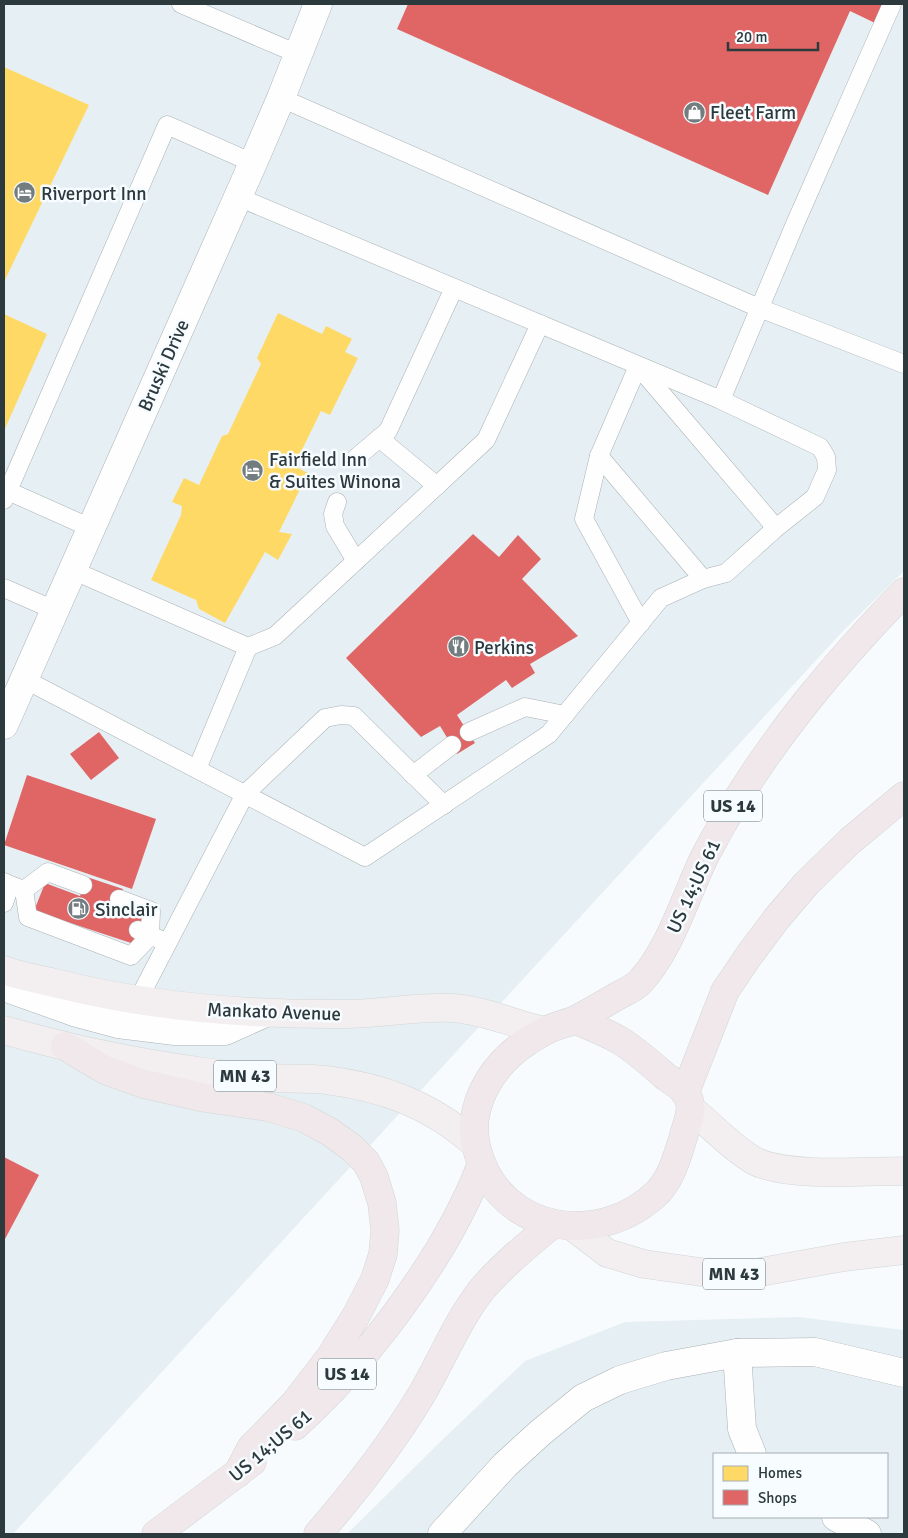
<svg xmlns="http://www.w3.org/2000/svg" width="908" height="1538" viewBox="0 0 908 1538" font-family="Signika,sans-serif">
<rect width="100%" height="100%" fill="#f8fbfd"/>
<g fill="#e6f0f4" fill-rule="evenodd">
<path d="M 4,4 L 904,4 L 904,571 L 843,631 L 13,1534 L 4,1534 Z"/>
<path d="M 799,1317 L 904,1330 L 904,1534 L 347,1534 L 439,1443 L 525,1361 L 625,1322 ZM 714,1454 L 887,1454 L 887,1517 L 714,1517 Z"/>
</g>
<g fill="#ffd966">
<path d="M 4,67 L 89,105 L 4,282 Z"/>
<path d="M 278,313 L 322,334 L 326,326 L 352,339 L 345,352 L 358,358 L 330,415 L 321,411 L 294,466 L 308,473 L 279,532 L 292,534 L 278,560 L 265,552 L 225,623 L 199,609 L 196,600 L 151,580 L 181,515 L 182,506 L 172,502 L 184,478 L 199,485 L 222,436 L 228,434 L 261,364 L 257,358 Z"/>
<path d="M 4,314 L 47,334 L 4,431 Z"/>
</g>
<g fill="#e06666">
<path d="M 408,4 L 884,4 L 875,23 L 850,11 L 768,195 L 397,29 Z"/>
<path d="M 473,534 L 499,557 L 518,535 L 541,559 L 522,579 L 578,636 L 530,664 L 535,673 L 512,688 L 506,680 L 457,715 L 475,743 L 457,754 L 440,726 L 421,737 L 346,658 Z"/>
<path d="M 99,732 L 119,758 L 91,780 L 70,754 Z"/>
<path d="M 27,775 L 156,819 L 132,889 L 4,845 Z"/>
<path d="M 87,877 L 123,889 L 116,906 L 143,916 L 134,944 L 34,911 L 45,883 L 80,896 Z"/>
<path d="M 4,1157 L 39,1175 L 4,1241 Z"/>
</g>
<g fill="none" stroke-linecap="round" stroke-linejoin="round">
<defs>
<g id="service">
<path d="M 181,4 L 298,54"/>
<path d="M 281,98 L 759,308 L 904,364"/>
<path d="M 540,324 L 721,400 L 795,224 L 892,4"/>
<path d="M 379,438 L 437,486"/>
<path d="M 599,456 L 584,519 L 641,623"/>
<path d="M 357,457 L 388,431 L 454,288"/>
<path d="M 8,491 L 91,528"/>
<path d="M 4,500 L 167,125 L 253,163"/>
<path d="M 337,502 L 333,514 L 335,526 L 356,561"/>
<path d="M 72,570 L 248,647 L 275,636 L 486,440 L 540,324 L 238,197"/>
<path d="M 703,579 L 599,456 L 638,366 L 776,528"/>
<path d="M 4,588 L 54,610"/>
<path d="M 24,679 L 365,857 L 549,734 L 661,598 L 703,579 L 726,573 L 776,528 L 815,497 L 827,470 L 826,457 L 820,447 L 721,400"/>
<path d="M 469,732 L 525,707 L 565,715"/>
<path d="M 197,769 L 248,647"/>
<path d="M 413,775 L 452,745"/>
<path d="M 4,882 L 10,885 L 4,903"/>
<path d="M 10,885 L 24,890 L 28,917 L 131,956 L 150,936 L 168,942"/>
<path d="M 24,890 L 48,872 L 83,885"/>
<path d="M 119,899 L 151,911 L 150,936 L 138,930"/>
<path d="M 138,1000 L 245,794 L 325,718 L 341,715 L 354,716 L 444,805"/>
</g>
<g id="minor">
<path d="M 4,987 L 77,1013 L 118,1024 L 175,1031 L 225,1031 L 263,1014"/>
<path d="M 737,1353 L 742,1429 L 752,1454"/>
<path d="M 836,1517 L 867,1534"/>
</g>
<g id="tertiary">
<path d="M 4,725 L 253,163 L 281,98 L 318,4"/>
<path d="M 442,1534 L 505,1465 L 540,1433 L 583,1398 L 620,1380 L 666,1366 L 737,1353 L 815,1352 L 904,1373"/>
</g>
<g id="primary">
<path d="M 4,970 C 20,976 38,979 55,983 C 150,1007 247,1015 344,1014 C 381,1014 417,1006 454,1008 C 486,1011 514,1024 545,1031"/>
<path d="M 4,1030 C 70,1049 137,1063 205,1072 C 226,1075 248,1077 269,1078 C 288,1079 307,1078 326,1080 C 383,1087 431,1105 474,1143"/>
<path d="M 691,1109 C 712,1126 730,1146 753,1160 C 785,1178 866,1171 904,1171"/>
<path d="M 573,1227 L 607,1253 L 644,1264 L 722,1275 L 755,1273 L 844,1257 L 904,1250"/>
</g>
<g id="trunk">
<path d="M 575,1020 C 590,1026 605,1032 619,1040 C 636,1050 651,1064 666,1077 C 672,1081 680,1086 685,1092 C 696,1107 687,1122 683,1138 C 677,1157 672,1177 658,1192 C 601,1248 502,1234 478,1153 C 464,1109 491,1065 528,1041 C 535,1037 542,1032 549,1029 C 558,1025 568,1023 577,1019 C 590,1012 602,1005 614,998 C 622,993 633,989 639,983 C 669,952 685,898 703,860 C 709,848 716,836 723,823 C 773,737 835,663 904,592"/>
<path d="M 65,1046 L 105,1070 L 144,1084 L 205,1098 L 268,1107 L 304,1118 L 330,1132 L 352,1148 L 366,1162 L 374,1177 L 382,1203 L 385,1230 L 383,1254 L 375,1279 L 356,1316 L 331,1356 L 294,1404 L 251,1448 L 238,1473"/>
<path d="M 685,1093 L 725,991 L 750,954 L 777,918 L 806,884 L 850,841 L 904,796"/>
<path d="M 295,1426 C 351,1375 399,1315 439,1250 C 455,1223 470,1195 481,1165"/>
<path d="M 156,1534 L 252,1462"/>
<path d="M 318,1534 C 355,1491 391,1445 420,1397 C 441,1362 458,1319 483,1288 C 504,1264 528,1244 553,1224"/>
</g>
</defs>
<use href="#service" stroke="#aab1b4" stroke-width="19"/>
<use href="#minor" stroke="#aab1b4" stroke-width="29"/>
<use href="#tertiary" stroke="#aab1b4" stroke-width="29"/>
<use href="#primary" stroke="#d2d6d7" stroke-width="29"/>
<use href="#trunk" stroke="#d2d6d7" stroke-width="29"/>
<use href="#service" stroke="#fefeff" stroke-width="18"/>
<use href="#minor" stroke="#fefeff" stroke-width="28"/>
<use href="#tertiary" stroke="#fefeff" stroke-width="28"/>
<use href="#primary" stroke="#f3eeef" stroke-width="28"/>
<use href="#trunk" stroke="#f0e8ea" stroke-width="28"/>
</g>
<defs>
<symbol id="shop-disc" viewBox="-11 -11 22 22"><circle r="9.5" fill="#737d80" stroke="#f6fcff"/><path d="M-5-2.5h2.3a2.7 3.5 0 0 1 5.4 0H5L5.5 6h-11ZM-1.5-2.5h3a1.5 2.3 0 0 0-3 0Z" fill="#fff"/></symbol>
<symbol id="hotel-disc" viewBox="-11 -11 22 22"><circle r="9.5" fill="#737d80" stroke="#f6fcff"/><path d="M-6-4.5h1.5V1H6V5H4.5V3h-9V5H-6ZM-4 0a1.8 1.8 0 1 1 3.6 0ZM.5 0V-2.5h3Q6-2.5 6 0Z" fill="#fff"/></symbol>
<symbol id="restaurant-disc" viewBox="-11 -11 22 22"><circle r="9.5" fill="#737d80" stroke="#f6fcff"/><path d="M-5-6h1v4h1v-4h1v4h1v-4h1v5L-1.5 .5V6h-2V.5L-5-1ZM5-6V6H3V1.5H1.5Q1.5-4 5-6Z" fill="#fff"/></symbol>
<symbol id="fuel-disc" viewBox="-11 -11 22 22"><circle r="9.5" fill="#737d80" stroke="#f6fcff"/><path d="M-5.5-6h7V0h2V4h1.3V-2.5L3-4.5l.8-.8L6-3V5H2.5V1h-1V6h-7ZM-4.2-4.7v3.2H.2V-4.7Z" fill="#fff"/></symbol>
</defs>
<g fill-rule="evenodd">
<use href="#shop-disc" x="682" y="100" width="25" height="25"/>
<use href="#hotel-disc" x="12" y="180" width="25" height="25"/>
<use href="#hotel-disc" x="240" y="458" width="25" height="25"/>
<use href="#restaurant-disc" x="446" y="634" width="25" height="25"/>
<use href="#fuel-disc" x="66" y="896" width="25" height="25"/>
</g>
<g text-anchor="middle" stroke-width="5" stroke-linejoin="round" paint-order="stroke">
<g fill="#f6fcff" stroke="#697477" stroke-width="1">
<rect x="704" y="790.5" width="58" height="31" rx="4"/>
<rect x="214" y="1060.5" width="62" height="31" rx="4"/>
<rect x="703" y="1258.5" width="62" height="31" rx="4"/>
<rect x="318" y="1358.5" width="58" height="31" rx="4"/>
</g>
<g font-size="18" font-weight="bold" fill="#2c393d">
<text x="733" y="812">US 14</text>
<text x="245" y="1082">MN 43</text>
<text x="734" y="1280">MN 43</text>
<text x="347" y="1380">US 14</text>
</g>
<g font-size="19" fill="#2c393d" stroke="#f6fcff" text-anchor="start">
<text x="710" y="119">Fleet Farm</text>
<text x="41" y="200">Riverport Inn</text>
<text x="269" y="466">Fairfield Inn<tspan x="269" dy="22">&amp; Suites Winona</tspan></text>
<text x="474" y="654">Perkins</text>
<text x="95" y="916">Sinclair</text>
</g>
<g font-size="19" fill="#2c393d" stroke="#f6fcff">
<text transform="translate(163 365) rotate(-66)" y="7">Bruski Drive</text>
<text transform="translate(693 886) rotate(-65)" y="7">US 14;US 61</text>
<text transform="translate(274 1011) rotate(2)" y="7">Mankato Avenue</text>
<text transform="translate(270 1445) rotate(-40)" y="7">US 14;US 61</text>
</g>
</g>
<rect width="908" height="1538" fill="none" stroke="#2c393d" stroke-width="10"/>
<rect x="713" y="1453" width="175" height="65" fill="#f6fcff" stroke="#a5aeb1"/>
<rect x="723" y="1466" width="25" height="15" fill="#ffd966" stroke="#a5aeb1"/>
<text x="758" y="1478" font-size="15" fill="#2c393d">Homes</text>
<rect x="723" y="1490" width="25" height="15" fill="#e06666" stroke="#a5aeb1"/>
<text x="758" y="1503" font-size="15" fill="#2c393d">Shops</text>
<path d="M728 42v8h90v-8" fill="none" stroke="#2c393d" stroke-width="2.5"/>
<text x="736" y="42" font-size="15" fill="#2c393d" stroke="#f6fcff" stroke-width="4" paint-order="stroke">20 m</text>
</svg>
